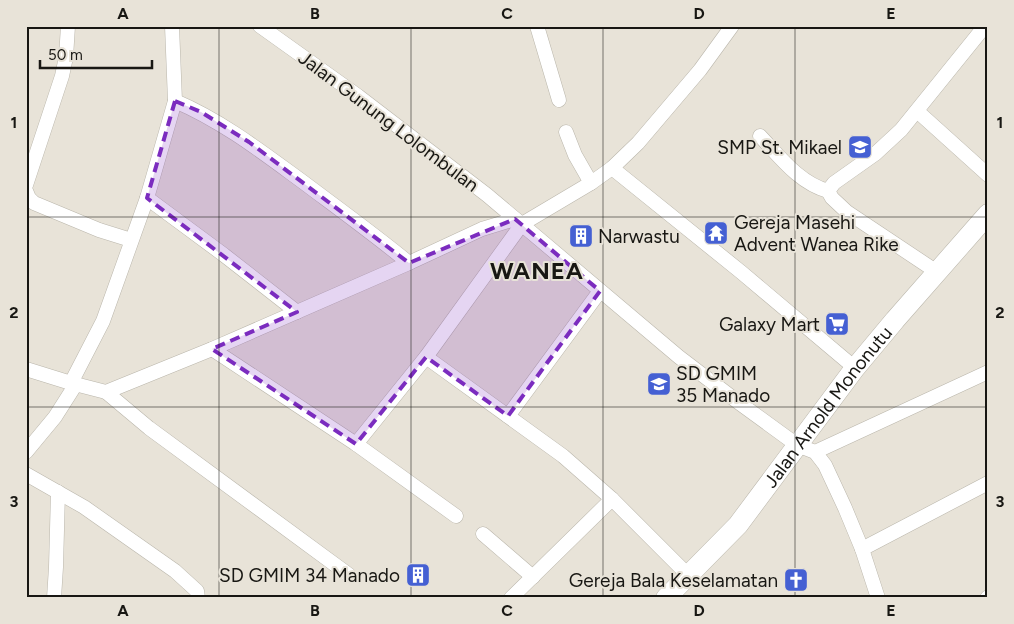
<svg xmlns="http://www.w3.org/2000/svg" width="1014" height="624" viewBox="0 0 1014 624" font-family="Figtree,sans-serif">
<rect width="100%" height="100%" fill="#e8e3d8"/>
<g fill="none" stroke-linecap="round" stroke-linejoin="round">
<defs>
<g id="street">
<path d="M 172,26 L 175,101 L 147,198 L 103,321 L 71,383 L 106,392 L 212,349 L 409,263 L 482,229 L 515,219"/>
<path d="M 260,26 L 358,96 L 487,195 L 679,357 L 738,402 L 797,445 L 815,452 L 825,465 L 845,508 L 862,549 L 878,598"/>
<path d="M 537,26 L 559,100"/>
<path d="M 175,101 C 222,121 262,152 303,182 C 339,209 375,235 409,263"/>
<path d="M 917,111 L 988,175"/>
<path d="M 566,132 L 575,155 L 591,183"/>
<path d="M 760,136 C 780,157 799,183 828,191"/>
<path d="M 612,168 L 741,272 L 855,368"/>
<path d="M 26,185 L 62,76 L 66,57 L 68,26"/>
<path d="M 26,191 L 29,198 L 34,203 L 99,230 L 131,240"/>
<path d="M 147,198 L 224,255 L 297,312"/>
<path d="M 937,272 L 847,212 L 832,198 L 828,191 L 834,183 L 875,154 L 901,130 L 985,26"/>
<path d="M 212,349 L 356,444 L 456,516"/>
<path d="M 426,357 L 563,456 L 612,499 L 688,575"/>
<path d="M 26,369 L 71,383"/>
<path d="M 106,392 L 149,428 L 349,575"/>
<path d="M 508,416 L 600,291"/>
<path d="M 356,444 L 426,357 L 522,224 L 591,183 L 612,168 L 638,143 L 700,70 L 732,26"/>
<path d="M 26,452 L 55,417 L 76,384"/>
<path d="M 815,452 L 988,372"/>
<path d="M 26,474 L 84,507 L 175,571 L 197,591 L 198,598"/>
<path d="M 483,534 L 533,577"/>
<path d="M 862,549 L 988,483"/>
<path d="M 54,598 L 56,567 L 58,492"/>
<path d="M 511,598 L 612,499"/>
<path d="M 987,598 L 988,597"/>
</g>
<g id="secondary">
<path id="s1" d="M 666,598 L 738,525 L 855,368 L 895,320 L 988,214"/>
</g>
</defs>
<use href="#street" stroke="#bab6ab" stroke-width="15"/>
<use href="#secondary" stroke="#bab6ab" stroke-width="21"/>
<use href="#street" stroke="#fff" stroke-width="14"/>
<use href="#secondary" stroke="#fff" stroke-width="20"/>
</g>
<path fill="#7b2cbf" fill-opacity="0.2" stroke="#7b2cbf" stroke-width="4" stroke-dasharray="10 6" stroke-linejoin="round" d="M 175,101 L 201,112 L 249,142 L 409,263 L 515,219 L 600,291 L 508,416 L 426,357 L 356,444 L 212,349 L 297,312 L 147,198 Z"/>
<path fill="none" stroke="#181713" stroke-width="1" stroke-opacity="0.55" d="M 219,26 L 219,598M 411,26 L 411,598M 603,26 L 603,598M 795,26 L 795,598M 26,217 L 988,217M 26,407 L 988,407"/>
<defs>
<symbol id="school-square" viewBox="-11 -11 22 22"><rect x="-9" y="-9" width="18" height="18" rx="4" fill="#4560d3" stroke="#e8e3d8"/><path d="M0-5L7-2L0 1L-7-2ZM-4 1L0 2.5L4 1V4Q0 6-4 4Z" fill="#fff"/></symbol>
<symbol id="temple-square" viewBox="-11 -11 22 22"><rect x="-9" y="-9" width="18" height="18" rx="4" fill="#4560d3" stroke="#e8e3d8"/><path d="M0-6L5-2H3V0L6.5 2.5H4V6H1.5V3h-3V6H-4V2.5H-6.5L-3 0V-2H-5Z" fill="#fff"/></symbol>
<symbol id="building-square" viewBox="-11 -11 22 22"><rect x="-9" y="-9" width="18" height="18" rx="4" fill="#4560d3" stroke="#e8e3d8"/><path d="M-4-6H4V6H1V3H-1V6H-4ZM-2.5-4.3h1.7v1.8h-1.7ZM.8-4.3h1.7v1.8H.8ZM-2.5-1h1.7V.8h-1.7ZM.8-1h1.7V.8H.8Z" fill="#fff"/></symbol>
<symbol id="supermarket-square" viewBox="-11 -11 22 22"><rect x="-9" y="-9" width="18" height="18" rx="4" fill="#4560d3" stroke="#e8e3d8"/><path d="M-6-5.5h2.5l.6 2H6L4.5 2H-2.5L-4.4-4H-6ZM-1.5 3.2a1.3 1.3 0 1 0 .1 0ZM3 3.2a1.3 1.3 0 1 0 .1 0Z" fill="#fff"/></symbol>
<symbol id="church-square" viewBox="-11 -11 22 22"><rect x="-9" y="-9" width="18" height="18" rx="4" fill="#4560d3" stroke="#e8e3d8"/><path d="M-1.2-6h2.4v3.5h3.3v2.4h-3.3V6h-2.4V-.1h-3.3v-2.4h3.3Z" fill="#fff"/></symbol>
</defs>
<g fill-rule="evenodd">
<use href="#school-square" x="846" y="133" width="28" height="28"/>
<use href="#temple-square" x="702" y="219" width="28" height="28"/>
<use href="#building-square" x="567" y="222" width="28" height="28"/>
<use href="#supermarket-square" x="823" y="310" width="28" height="28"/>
<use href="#school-square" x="645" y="370" width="28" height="28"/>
<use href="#building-square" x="404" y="561" width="28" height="28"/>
<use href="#church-square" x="782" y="566" width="28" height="28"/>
</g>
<g text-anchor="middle" stroke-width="4" stroke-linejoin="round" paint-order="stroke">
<g font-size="19" fill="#181713" stroke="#e8e3d8">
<text transform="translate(389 121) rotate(37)" y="7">Jalan Gunung Lolombulan</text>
<text dy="7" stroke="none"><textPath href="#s1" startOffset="251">Jalan Arnold Mononutu</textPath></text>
</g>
<g font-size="19" fill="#181713" stroke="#e8e3d8" text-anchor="end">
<text x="842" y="154">SMP St. Mikael</text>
<text x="734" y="229" text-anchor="start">Gereja Masehi<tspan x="734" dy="22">Advent Wanea Rike</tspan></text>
<text x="598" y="243" text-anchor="start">Narwastu</text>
<text x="820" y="331">Galaxy Mart</text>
<text x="676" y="380" text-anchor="start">SD GMIM<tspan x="676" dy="22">35 Manado</tspan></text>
<text x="400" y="582">SD GMIM 34 Manado</text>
<text x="778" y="587">Gereja Bala Keselamatan</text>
</g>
<g font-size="24" font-weight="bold" letter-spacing="1" fill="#181713" stroke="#e8e3d8">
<text x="537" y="279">WANEA</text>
</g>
</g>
<rect width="1014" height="624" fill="none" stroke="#e8e3d8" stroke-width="55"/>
<path d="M40 60v8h112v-8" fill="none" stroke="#181713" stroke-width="2.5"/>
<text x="48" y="60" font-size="15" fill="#181713" stroke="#e8e3d8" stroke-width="4" paint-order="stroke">50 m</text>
<rect x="28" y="28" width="958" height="568" fill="none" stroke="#181713" stroke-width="2"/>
<g font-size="16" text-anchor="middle" font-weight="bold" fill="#181713">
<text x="123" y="19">A</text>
<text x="315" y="19">B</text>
<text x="507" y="19">C</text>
<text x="699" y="19">D</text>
<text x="891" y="19">E</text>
<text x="14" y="128">1</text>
<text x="1000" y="128">1</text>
<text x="14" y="318">2</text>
<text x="1000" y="318">2</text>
<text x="14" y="507">3</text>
<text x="1000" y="507">3</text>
<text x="123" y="616">A</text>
<text x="315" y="616">B</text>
<text x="507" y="616">C</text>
<text x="699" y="616">D</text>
<text x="891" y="616">E</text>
</g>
</svg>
